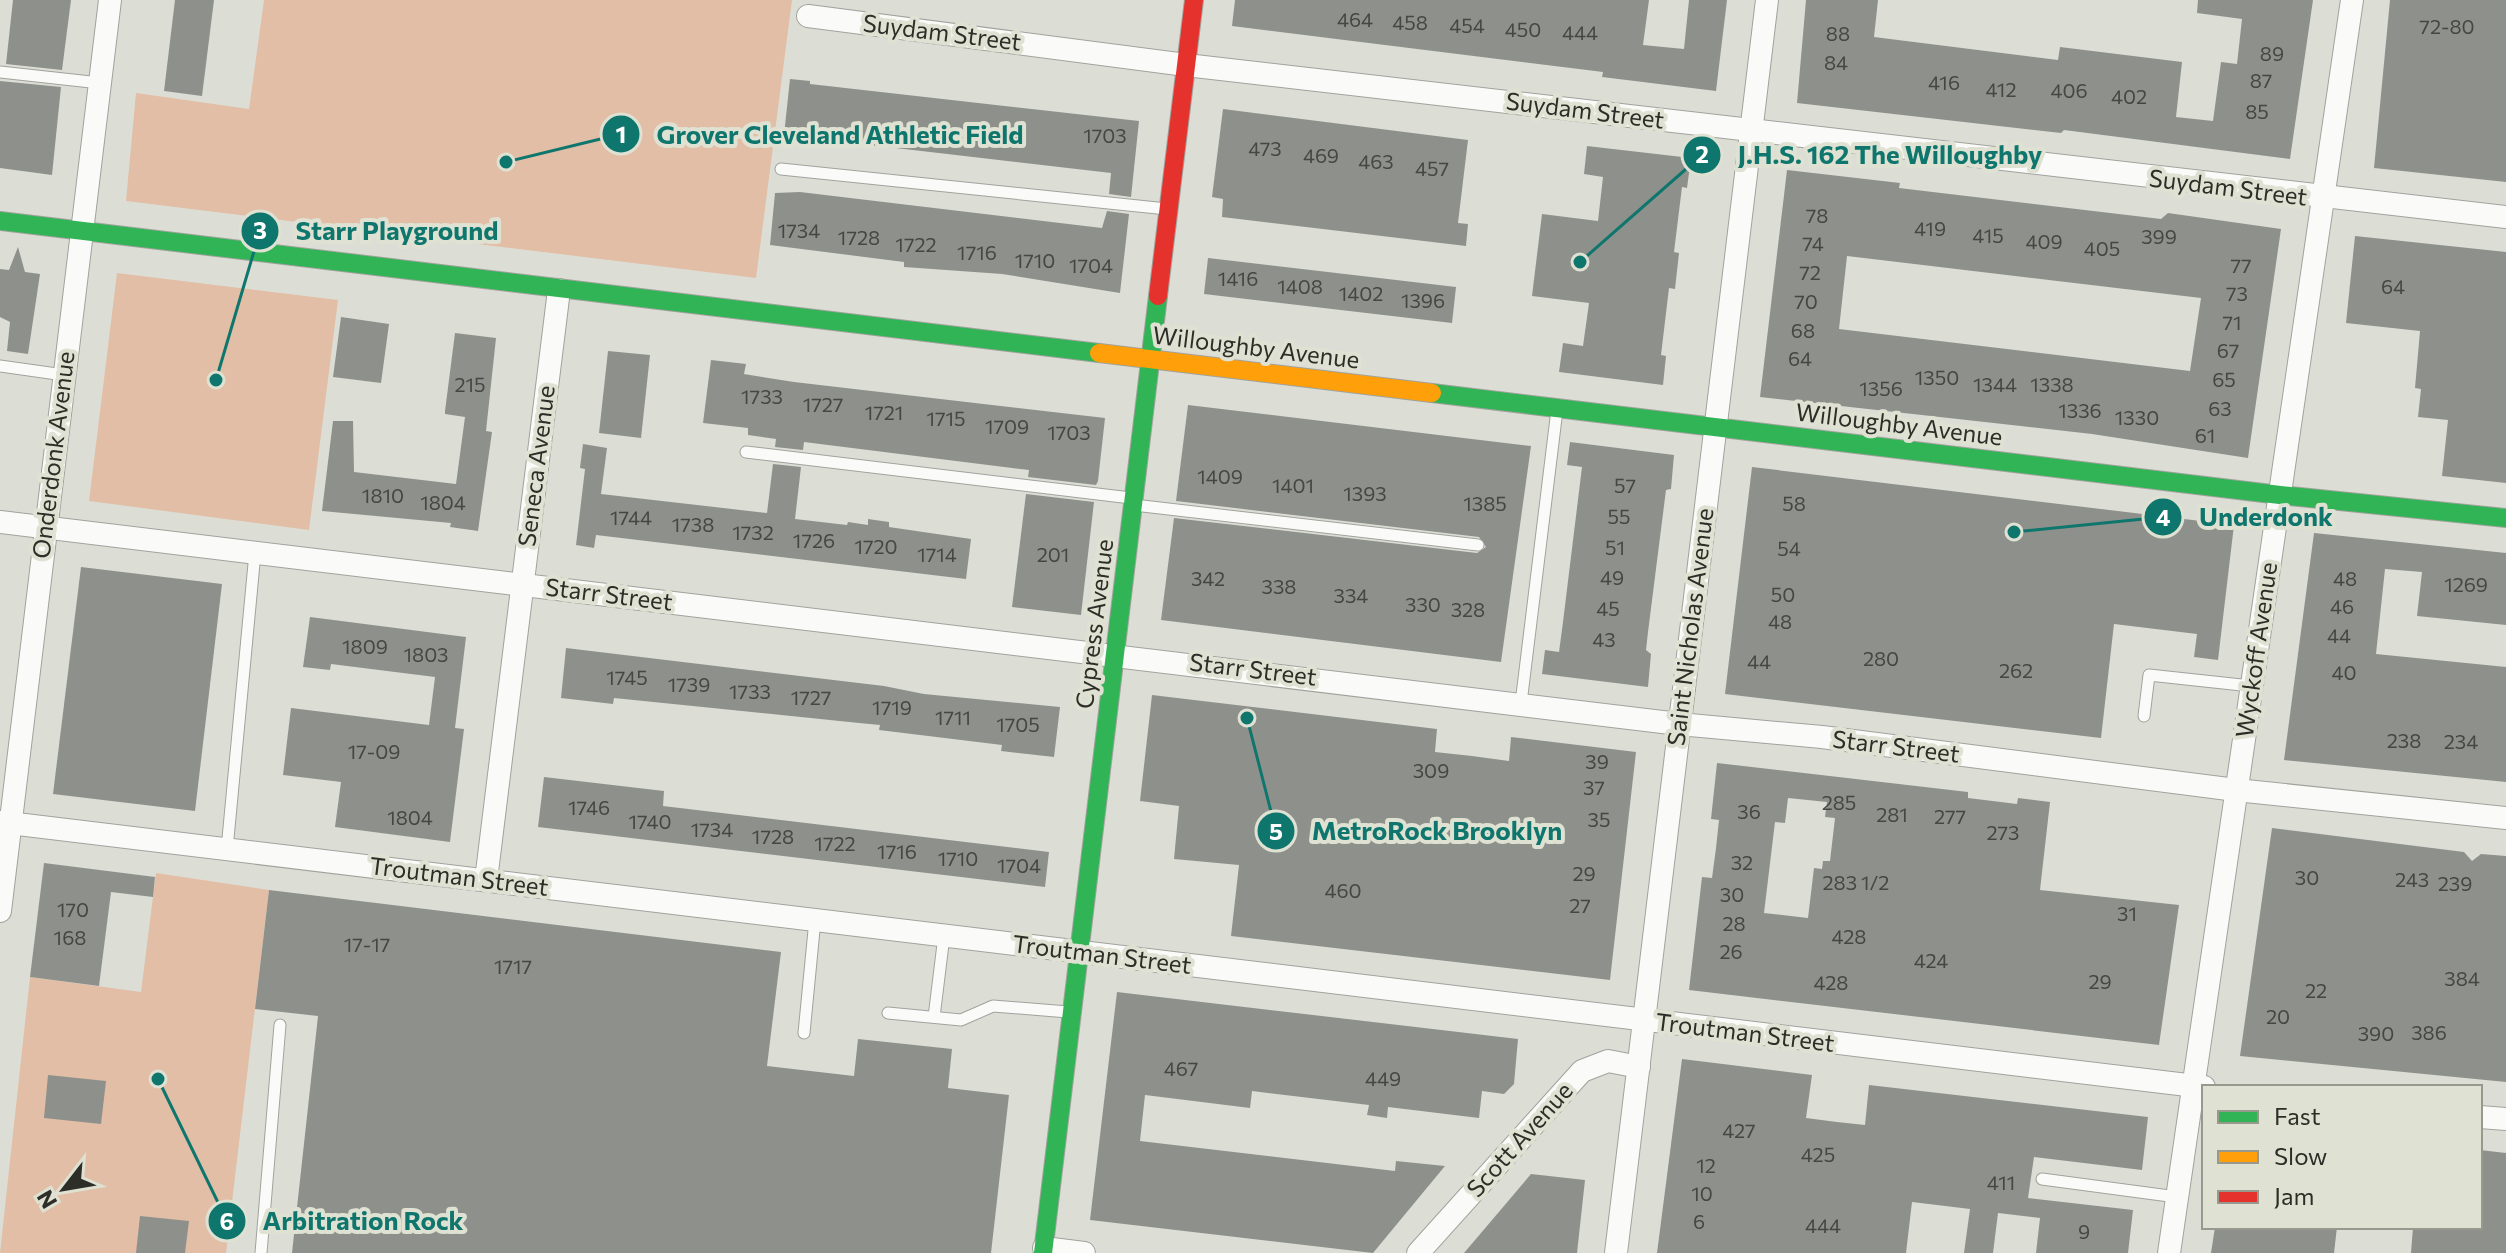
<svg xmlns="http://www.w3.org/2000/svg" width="2506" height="1253" viewBox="0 0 2506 1253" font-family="Commissioner,sans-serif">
<rect width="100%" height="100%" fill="#dcded6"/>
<g fill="#e2bea6">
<path d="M 264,0 L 792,0 L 756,278 L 126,201 L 136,93 L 249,109 Z"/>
<path d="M 117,273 L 338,300 L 309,530 L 89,501 Z"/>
<path d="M 156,873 L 269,890 L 226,1253 L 0,1253 L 30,977 L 141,992 Z"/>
</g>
<g fill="#8e918b" fill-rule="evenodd">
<path d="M 13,0 L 71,0 L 62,70 L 6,64 Z"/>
<path d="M 175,0 L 214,0 L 202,96 L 164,91 Z"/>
<path d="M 1235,0 L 1649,0 L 1643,45 L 1684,49 L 1689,0 L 1727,0 L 1716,91 L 1602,77 L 1603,72 L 1232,26 Z"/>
<path d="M 1806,0 L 1878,0 L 1874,37 L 2058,60 L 2060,47 L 2182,62 L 2176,117 L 2213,121 L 2221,62 L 2237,64 L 2242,19 L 2197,13 L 2198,0 L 2313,0 L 2290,159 L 2064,130 L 2061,133 L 1797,103 Z"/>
<path d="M 2390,0 L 2506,0 L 2506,182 L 2374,168 Z"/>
<path d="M 790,79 L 810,81 L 810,84 L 1139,121 L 1131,197 L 1109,194 L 1111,173 L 784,135 Z"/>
<path d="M 0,81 L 61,87 L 52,175 L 0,168 Z"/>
<path d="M 1223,109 L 1468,140 L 1458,223 L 1468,224 L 1466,246 L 1222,217 L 1223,199 L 1212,197 Z"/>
<path d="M 1587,146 L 1691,158 L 1687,188 L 1682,187 L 1674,252 L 1679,253 L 1675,289 L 1669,288 L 1661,355 L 1666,356 L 1663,385 L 1559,372 L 1563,343 L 1583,346 L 1589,303 L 1532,296 L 1542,214 L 1598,221 L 1603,177 L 1584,174 Z"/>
<path d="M 1787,170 L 1900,183 L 1899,188 L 2161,219 L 2168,213 L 2281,229 L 2248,458 L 2092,434 L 1760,397 ZM 1847,256 L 2201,298 L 2190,371 L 1839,329 Z"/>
<path d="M 800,192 L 1102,228 L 1107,211 L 1129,214 L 1120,293 L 1002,274 L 904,267 L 904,262 L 770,245 L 775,193 Z"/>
<path d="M 2355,236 L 2506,252 L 2506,483 L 2442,476 L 2448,420 L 2418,417 L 2421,389 L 2415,388 L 2420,331 L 2346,323 Z"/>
<path d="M 18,247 L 25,272 L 40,274 L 28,354 L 7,351 L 10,322 L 0,317 L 0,269 L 9,270 Z"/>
<path d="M 1208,258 L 1456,287 L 1452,323 L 1204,294 Z"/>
<path d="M 341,317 L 389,324 L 381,383 L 333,377 Z"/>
<path d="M 455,333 L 496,338 L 486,431 L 492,432 L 478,531 L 450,527 L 451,523 L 322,511 L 333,421 L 353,421 L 354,472 L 456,484 L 465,417 L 445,414 L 445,411 Z"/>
<path d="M 608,351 L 650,355 L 641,438 L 599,433 Z"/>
<path d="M 711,360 L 746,364 L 744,374 L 794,382 L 1105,418 L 1098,481 L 1096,485 L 1028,477 L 1029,470 L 804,442 L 803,450 L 775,447 L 776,439 L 748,435 L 748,428 L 703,423 Z"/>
<path d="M 1188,405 L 1531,446 L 1501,662 L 1161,620 L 1174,518 L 1477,553 L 1486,547 L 1479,537 L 1176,501 Z"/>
<path d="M 1570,442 L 1674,455 L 1671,489 L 1666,490 L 1648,632 L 1646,650 L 1651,654 L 1648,687 L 1542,674 L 1545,650 L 1559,652 L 1563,622 L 1582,467 L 1567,465 Z"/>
<path d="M 583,444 L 607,448 L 601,494 L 767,513 L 773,464 L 801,467 L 795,519 L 847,525 L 848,522 L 868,525 L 868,519 L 889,522 L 889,527 L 971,539 L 966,579 L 596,535 L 594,548 L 576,545 L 585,469 L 580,468 Z"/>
<path d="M 1752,467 L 2234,525 L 2218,660 L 2194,657 L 2197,634 L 2114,624 L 2101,738 L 1725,694 Z"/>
<path d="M 1026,494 L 1094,502 L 1081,615 L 1012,607 Z"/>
<path d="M 2314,533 L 2506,553 L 2506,625 L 2417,616 L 2422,572 L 2385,569 L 2376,654 L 2506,667 L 2506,782 L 2284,760 Z"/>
<path d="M 81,567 L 222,584 L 195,811 L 53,794 Z"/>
<path d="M 310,617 L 466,637 L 455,728 L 464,729 L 450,842 L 335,827 L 341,782 L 283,775 L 291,708 L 429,725 L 435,677 L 331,664 L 330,670 L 303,667 Z"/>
<path d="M 566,648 L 884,686 L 924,694 L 1060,707 L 1054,757 L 1001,751 L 1002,745 L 879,730 L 880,725 L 859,723 L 614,698 L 613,704 L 561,698 Z"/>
<path d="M 1152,695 L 1437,729 L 1435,752 L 1472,756 L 1509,761 L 1511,737 L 1636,752 L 1610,980 L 1231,936 L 1239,865 L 1174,859 L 1179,806 L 1140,801 Z"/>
<path d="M 1717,763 L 1968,792 L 1968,798 L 2017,804 L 2018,798 L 2050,802 L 2040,890 L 2179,905 L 2159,1045 L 1689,990 L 1702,877 L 1712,878 L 1716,848 L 1719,820 L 1711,819 ZM 1788,798 L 1827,802 L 1825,817 L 1835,818 L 1830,861 L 1823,861 L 1822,869 L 1814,868 L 1808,918 L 1764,913 L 1775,822 L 1785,823 Z"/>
<path d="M 544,777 L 664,791 L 663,806 L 1049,852 L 1045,887 L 538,827 Z"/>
<path d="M 2272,828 L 2464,852 L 2472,861 L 2481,854 L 2506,856 L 2506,1082 L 2240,1056 Z"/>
<path d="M 44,863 L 155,877 L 153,897 L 111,892 L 99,986 L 30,977 Z"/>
<path d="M 269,890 L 781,952 L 767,1066 L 854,1076 L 858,1039 L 952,1049 L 948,1088 L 1009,1095 L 991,1253 L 292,1253 L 318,1016 L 255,1009 Z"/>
<path d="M 1117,992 L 1518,1039 L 1514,1084 L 1504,1094 L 1482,1091 L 1479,1118 L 1388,1107 L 1387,1118 L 1367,1115 L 1369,1105 L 1252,1091 L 1250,1108 L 1145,1095 L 1140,1141 L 1395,1171 L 1396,1161 L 1445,1166 L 1373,1253 L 1090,1220 Z"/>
<path d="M 1682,1059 L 1812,1075 L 1806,1118 L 1837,1122 L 1865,1125 L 1869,1085 L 2148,1117 L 2142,1170 L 2034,1157 L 2028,1198 L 2133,1210 L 2128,1253 L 2036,1253 L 2040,1218 L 1998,1213 L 1993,1253 L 1964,1253 L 1970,1209 L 1912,1202 L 1906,1253 L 1657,1253 Z"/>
<path d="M 48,1075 L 106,1081 L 101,1124 L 44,1118 Z"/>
<path d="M 2480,1150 L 2506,1153 L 2506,1253 L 2411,1253 L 2413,1227 L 2480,1227 Z"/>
<path d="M 1531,1174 L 1585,1180 L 1577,1253 L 1464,1253 Z"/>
<path d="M 140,1216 L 189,1221 L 185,1253 L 136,1253 Z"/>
<path d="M 2215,1227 L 2337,1227 L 2334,1253 L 2211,1253 Z"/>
</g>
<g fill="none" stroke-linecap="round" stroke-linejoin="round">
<defs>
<g id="lane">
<path d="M 0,72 L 100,83"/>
<path d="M 781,169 L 1167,209"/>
<path d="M 0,366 L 64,375"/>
<path d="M 746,452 L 1131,498"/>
<path d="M 1134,505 L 1478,545"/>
<path d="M 1521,703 L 1557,410"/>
<path d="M 2144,716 L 2149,675 L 2251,686"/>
<path d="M 227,849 L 255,553"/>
<path d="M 888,1013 L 961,1020 L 993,1006 L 1068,1012"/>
<path d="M 934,1017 L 944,936"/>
<path d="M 804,1033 L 815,920"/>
<path d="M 2042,1179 L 2177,1197"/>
<path d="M 261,1253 L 280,1025"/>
</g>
<g id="street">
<path d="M 808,16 L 1186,65 L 2506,217"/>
<path d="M 0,522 L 1679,724 L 1822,737 L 2236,790 L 2506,818"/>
<path d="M 0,822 L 2204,1087"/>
<path d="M 486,880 L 559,290"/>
<path d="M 0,911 L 110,0"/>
<path d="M 2480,1117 L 2506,1119"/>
<path d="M 1044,1248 L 1084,1253"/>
<path d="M 1418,1253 L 1582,1071 L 1608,1061 L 1639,1067"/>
<path d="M 1616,1253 L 1767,0"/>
<path d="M 2169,1253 L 2352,0"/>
</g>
<g id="fast">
<path d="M 0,221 L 1099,353"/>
<path d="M 1432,393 L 2280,495 L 2506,518"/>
<path d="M 1043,1253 L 1158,296"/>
</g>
<path id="slow" d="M 1099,353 L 1432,393"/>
<path id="jam" d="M 1158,296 L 1194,0"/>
</defs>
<use href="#lane" stroke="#a1a29c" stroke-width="13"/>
<use href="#street" stroke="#a1a29c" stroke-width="24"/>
<use href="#fast" stroke="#a1a29c" stroke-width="20"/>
<use href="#slow" stroke="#a1a29c" stroke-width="20"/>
<use href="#jam" stroke="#a1a29c" stroke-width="20"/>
<use href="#lane" stroke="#fafaf9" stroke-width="11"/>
<use href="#street" stroke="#fafaf9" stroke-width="22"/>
<use href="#fast" stroke="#30b455" stroke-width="18"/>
<use href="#slow" stroke="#ff9f0a" stroke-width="18"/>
<use href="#jam" stroke="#e5322d" stroke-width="18"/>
</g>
<g text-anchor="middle" stroke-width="8" stroke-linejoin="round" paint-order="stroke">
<g font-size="20" fill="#454741">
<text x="1355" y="27">464</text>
<text x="1410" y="30">458</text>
<text x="1467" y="33">454</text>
<text x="2447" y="34">72-80</text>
<text x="1523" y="37">450</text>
<text x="1580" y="40">444</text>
<text x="1838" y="41">88</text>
<text x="2272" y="61">89</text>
<text x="1836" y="70">84</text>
<text x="2261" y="88">87</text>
<text x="1944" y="90">416</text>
<text x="2001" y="97">412</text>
<text x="2069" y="98">406</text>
<text x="2129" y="104">402</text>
<text x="2257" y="119">85</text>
<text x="1105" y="143">1703</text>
<text x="1265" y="156">473</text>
<text x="1321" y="163">469</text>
<text x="1376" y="169">463</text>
<text x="1432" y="176">457</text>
<text x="1817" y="223">78</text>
<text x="1930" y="236">419</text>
<text x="799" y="238">1734</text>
<text x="1988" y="243">415</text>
<text x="2159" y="244">399</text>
<text x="859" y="245">1728</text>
<text x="2044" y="249">409</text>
<text x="1813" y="251">74</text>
<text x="916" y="252">1722</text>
<text x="2102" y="256">405</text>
<text x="977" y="260">1716</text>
<text x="1035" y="268">1710</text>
<text x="1091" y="273">1704</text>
<text x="2241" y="273">77</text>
<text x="1810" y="280">72</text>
<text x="1238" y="286">1416</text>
<text x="1300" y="294">1408</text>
<text x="2393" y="294">64</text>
<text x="1361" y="301">1402</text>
<text x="2237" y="301">73</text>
<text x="1423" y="308">1396</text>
<text x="1806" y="309">70</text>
<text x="2232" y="330">71</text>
<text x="1803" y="338">68</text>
<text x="2228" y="358">67</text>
<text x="1800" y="366">64</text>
<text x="1937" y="385">1350</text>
<text x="2224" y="387">65</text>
<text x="470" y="392">215</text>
<text x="1995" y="392">1344</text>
<text x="2052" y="392">1338</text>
<text x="1881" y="396">1356</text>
<text x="762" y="404">1733</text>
<text x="823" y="412">1727</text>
<text x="2220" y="416">63</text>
<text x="2080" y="418">1336</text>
<text x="884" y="420">1721</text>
<text x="2137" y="425">1330</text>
<text x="946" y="426">1715</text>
<text x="1007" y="434">1709</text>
<text x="1069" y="440">1703</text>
<text x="2205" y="443">61</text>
<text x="1220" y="484">1409</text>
<text x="1293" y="493">1401</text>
<text x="1625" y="493">57</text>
<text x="1365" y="501">1393</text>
<text x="383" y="503">1810</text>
<text x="443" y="510">1804</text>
<text x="1485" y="511">1385</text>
<text x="1794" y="511">58</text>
<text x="1619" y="524">55</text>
<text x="631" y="525">1744</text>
<text x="693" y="532">1738</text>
<text x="753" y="540">1732</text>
<text x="814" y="548">1726</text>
<text x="876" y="554">1720</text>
<text x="1615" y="555">51</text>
<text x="1789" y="556">54</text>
<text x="937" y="562">1714</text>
<text x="1053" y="562">201</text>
<text x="1612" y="585">49</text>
<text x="1208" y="586">342</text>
<text x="2345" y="586">48</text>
<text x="2466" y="592">1269</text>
<text x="1279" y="594">338</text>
<text x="1783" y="602">50</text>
<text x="1351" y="603">334</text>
<text x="1423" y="612">330</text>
<text x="2342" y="614">46</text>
<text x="1608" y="616">45</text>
<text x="1468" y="617">328</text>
<text x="1780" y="629">48</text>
<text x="2339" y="643">44</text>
<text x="1604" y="647">43</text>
<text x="365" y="654">1809</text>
<text x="426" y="662">1803</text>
<text x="1881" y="666">280</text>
<text x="1759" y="669">44</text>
<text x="2016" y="678">262</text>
<text x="2344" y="680">40</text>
<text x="627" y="685">1745</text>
<text x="689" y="692">1739</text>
<text x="750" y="699">1733</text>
<text x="811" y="705">1727</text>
<text x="892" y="715">1719</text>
<text x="953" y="725">1711</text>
<text x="1018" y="732">1705</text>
<text x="2404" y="748">238</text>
<text x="2461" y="749">234</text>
<text x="374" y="759">17-09</text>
<text x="1597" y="769">39</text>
<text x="1431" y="778">309</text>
<text x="1594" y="795">37</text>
<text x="1839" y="810">285</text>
<text x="589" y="815">1746</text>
<text x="1749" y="819">36</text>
<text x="1892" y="822">281</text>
<text x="1950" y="824">277</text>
<text x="410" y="825">1804</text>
<text x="1599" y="827">35</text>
<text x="650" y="829">1740</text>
<text x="712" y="837">1734</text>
<text x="2003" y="840">273</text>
<text x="773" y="844">1728</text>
<text x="835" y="851">1722</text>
<text x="897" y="859">1716</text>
<text x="958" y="866">1710</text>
<text x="1742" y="870">32</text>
<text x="1019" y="873">1704</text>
<text x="1584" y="881">29</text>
<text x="2307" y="885">30</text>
<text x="2412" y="887">243</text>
<text x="1856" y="890">283 1/2</text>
<text x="2455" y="891">239</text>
<text x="1343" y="898">460</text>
<text x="1732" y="902">30</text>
<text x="1580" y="913">27</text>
<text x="73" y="917">170</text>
<text x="2127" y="921">31</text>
<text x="1734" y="931">28</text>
<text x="1849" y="944">428</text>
<text x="70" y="945">168</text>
<text x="367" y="952">17-17</text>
<text x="1731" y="959">26</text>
<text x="1931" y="968">424</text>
<text x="513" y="974">1717</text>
<text x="2462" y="986">384</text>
<text x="2100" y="989">29</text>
<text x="1831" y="990">428</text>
<text x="2316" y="998">22</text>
<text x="2278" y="1024">20</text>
<text x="2429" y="1040">386</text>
<text x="2376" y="1041">390</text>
<text x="1181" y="1076">467</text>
<text x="1383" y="1086">449</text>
<text x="1739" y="1138">427</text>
<text x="1818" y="1162">425</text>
<text x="1706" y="1173">12</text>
<text x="2001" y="1190">411</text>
<text x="1702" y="1201">10</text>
<text x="1699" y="1229">6</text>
<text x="1823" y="1233">444</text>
<text x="2084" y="1239">9</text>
</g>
<g font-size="24" fill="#2d2e28" stroke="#dfe1d2">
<text transform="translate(942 33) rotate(7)" y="8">Suydam Street</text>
<text transform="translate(1585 111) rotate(7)" y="8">Suydam Street</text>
<text transform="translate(2228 188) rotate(7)" y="8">Suydam Street</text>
<text transform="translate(1256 348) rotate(7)" y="8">Willoughby Avenue</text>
<text transform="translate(1899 425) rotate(7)" y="8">Willoughby Avenue</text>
<text transform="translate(54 455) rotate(-83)" y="8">Onderdonk Avenue</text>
<text transform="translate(537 466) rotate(-83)" y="8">Seneca Avenue</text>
<text transform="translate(609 595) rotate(7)" y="8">Starr Street</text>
<text transform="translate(1095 624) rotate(-83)" y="8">Cypress Avenue</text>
<text transform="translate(1691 627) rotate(-83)" y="8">Saint Nicholas Avenue</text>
<text transform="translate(2257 650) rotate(-82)" y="8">Wyckoff Avenue</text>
<text transform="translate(1253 670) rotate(7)" y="8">Starr Street</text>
<text transform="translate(1896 747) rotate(7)" y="8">Starr Street</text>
<text transform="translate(459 877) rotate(7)" y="8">Troutman Street</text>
<text transform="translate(1102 955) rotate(7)" y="8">Troutman Street</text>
<text transform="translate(1745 1033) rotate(7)" y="8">Troutman Street</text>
<text transform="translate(1520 1140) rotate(-48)" y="8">Scott Avenue</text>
</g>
</g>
<path fill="none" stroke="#0f766e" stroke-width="3" d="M506 162L621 134M1580 262L1702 155M216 380L260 231M2014 532L2163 517M1247 718L1276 831M158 1079L227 1221"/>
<g fill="#0f766e" stroke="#dfe1d2" stroke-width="3">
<circle cx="506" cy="162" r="8"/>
<circle cx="1580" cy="262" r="8"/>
<circle cx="216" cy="380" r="8"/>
<circle cx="2014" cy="532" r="8"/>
<circle cx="1247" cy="718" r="8"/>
<circle cx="158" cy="1079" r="8"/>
<circle cx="621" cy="134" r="20"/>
<circle cx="1702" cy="155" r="20"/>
<circle cx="260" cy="231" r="20"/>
<circle cx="2163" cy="517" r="20"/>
<circle cx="1276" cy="831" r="20"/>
<circle cx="227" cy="1221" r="20"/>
</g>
<g font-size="24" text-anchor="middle" font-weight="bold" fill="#fff">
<text x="621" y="143">1</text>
<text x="1702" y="163">2</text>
<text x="260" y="239">3</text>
<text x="2163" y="526">4</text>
<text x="1276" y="840">5</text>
<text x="227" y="1230">6</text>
</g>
<g font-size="26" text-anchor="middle" font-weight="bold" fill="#0f766e" stroke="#dfe1d2" stroke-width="8" stroke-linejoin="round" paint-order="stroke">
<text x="840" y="144">Grover Cleveland Athletic Field</text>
<text x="1890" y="164">J.H.S. 162 The Willoughby</text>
<text x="397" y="240">Starr Playground</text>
<text x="2266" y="526">Underdonk</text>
<text x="1437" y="840">MetroRock Brooklyn</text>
<text x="363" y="1230">Arbitration Rock</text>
</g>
<rect x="2202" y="1085" width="280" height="144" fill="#dfe1d2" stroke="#98998e" stroke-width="2"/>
<rect x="2218" y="1111" width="40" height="12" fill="#30b455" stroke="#98998e" stroke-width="2"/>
<text x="2274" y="1125" font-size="24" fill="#2d2e28">Fast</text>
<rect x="2218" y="1151" width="40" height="12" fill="#ff9f0a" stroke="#98998e" stroke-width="2"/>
<text x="2274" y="1165" font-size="24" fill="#2d2e28">Slow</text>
<rect x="2218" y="1191" width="40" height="12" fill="#e5322d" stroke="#98998e" stroke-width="2"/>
<text x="2274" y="1205" font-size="24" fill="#2d2e28">Jam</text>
<g transform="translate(64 1189) rotate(239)" stroke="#dfe1d2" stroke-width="6" paint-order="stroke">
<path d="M0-6L14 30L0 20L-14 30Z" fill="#2d2e28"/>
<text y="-12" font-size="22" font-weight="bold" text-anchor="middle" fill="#2d2e28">N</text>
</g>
</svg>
